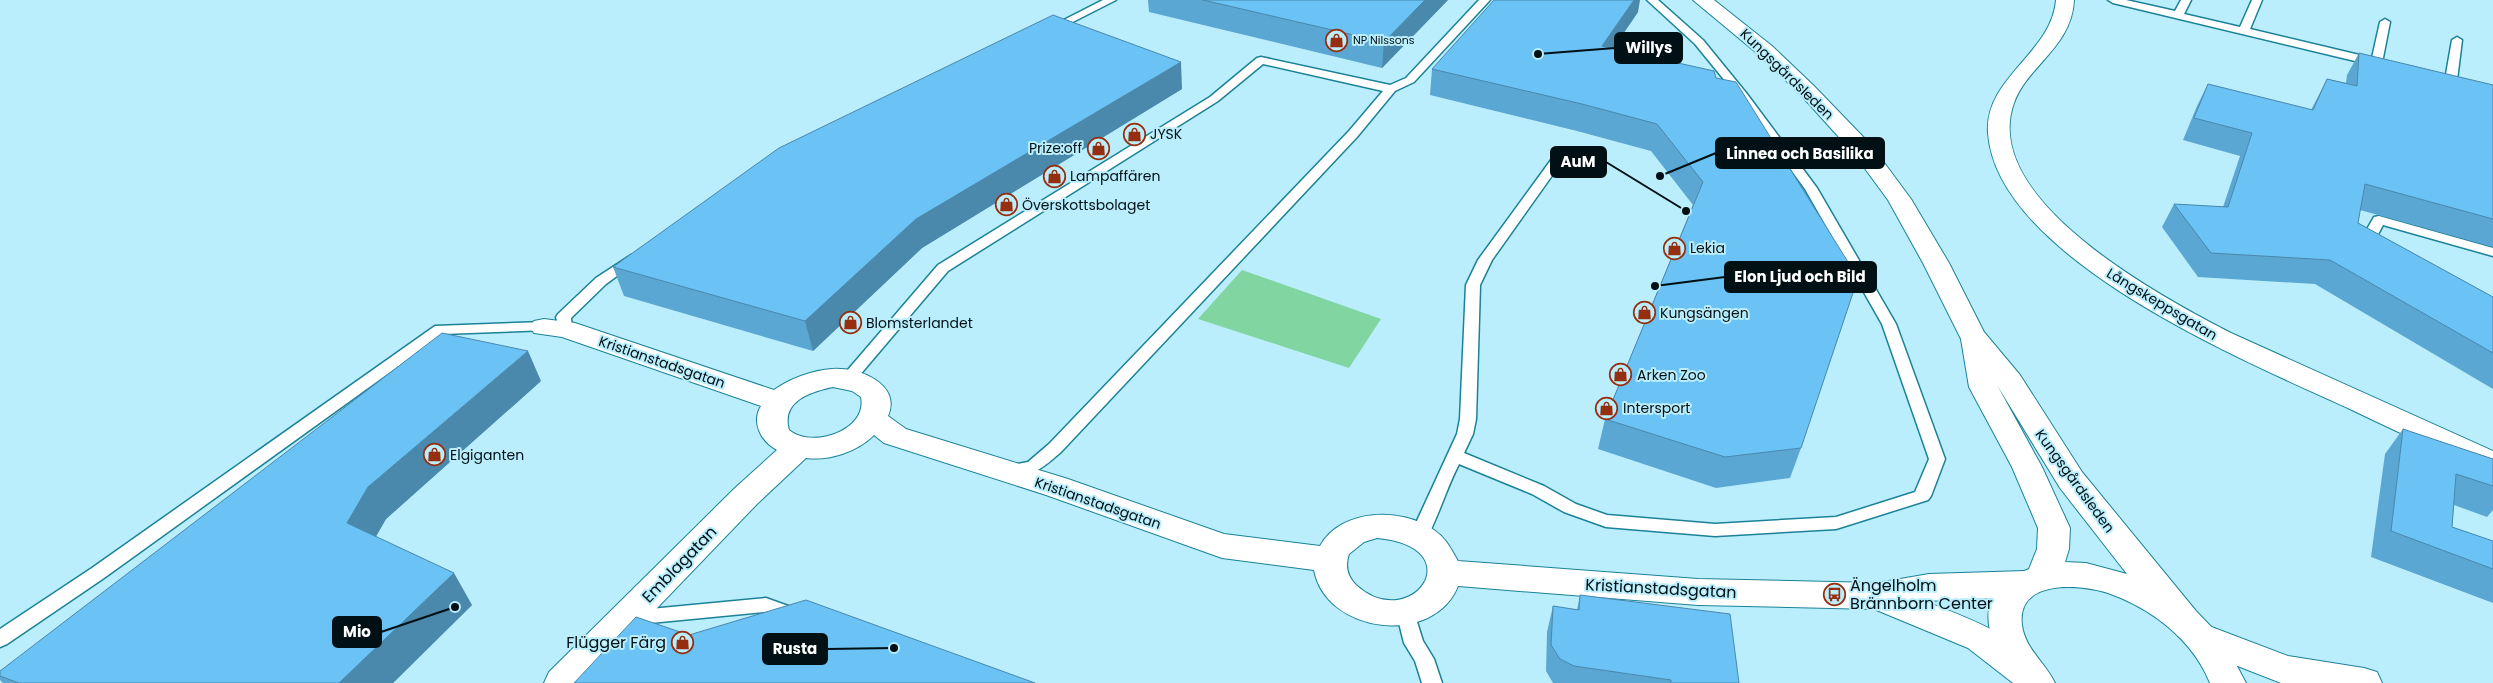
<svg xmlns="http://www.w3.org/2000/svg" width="2493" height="683" viewBox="0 0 2493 683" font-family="Poppins,sans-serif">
<rect width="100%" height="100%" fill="#baeefc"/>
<path fill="#80d5a1" d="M 1242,270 L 1381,319 L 1349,368 L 1198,319 Z"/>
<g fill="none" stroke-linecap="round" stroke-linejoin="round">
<defs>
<g id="service">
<path d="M 1103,0 L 1116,0 L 1055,31 L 1051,32 L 1046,29 Z"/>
<path d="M 1479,0 L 1490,0 L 1414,82 L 1395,91 L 1357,137 L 1061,452 C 1045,466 1029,481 1006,474 L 1004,470 L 1006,466 L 1028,462 L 1049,444 L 1349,131 L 1383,91 L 1263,64 L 1218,101 L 948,271 L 853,383 L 843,383 L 840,379 L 938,265 L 1210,97 L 1257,58 L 1261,57 L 1390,85 L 1406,78 Z"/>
<path d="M 1647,0 L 1658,0 L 1703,40 L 1747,94 L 1817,188 L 1896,324 L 1945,459 L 1931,496 L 1928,500 L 1836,529 L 1715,536 L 1606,527 L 1564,512 L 1532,494 L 1459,464 C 1446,489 1439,516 1425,541 L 1419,543 L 1413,541 L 1410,536 L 1457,434 L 1460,419 L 1466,285 L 1478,260 L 1551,160 L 1555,159 L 1561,163 L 1492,260 L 1480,285 L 1476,419 L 1473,434 L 1464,453 L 1544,486 L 1576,504 L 1607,515 L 1715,524 L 1836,517 L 1915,492 L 1929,459 L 1882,324 L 1805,189 L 1739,98 L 1695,44 Z"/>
<path d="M 2108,0 L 2126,0 L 2175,11 L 2181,0 L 2191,0 L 2184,14 L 2240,27 L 2252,0 L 2262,0 L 2250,29 L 2372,58 L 2380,22 L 2385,19 L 2390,22 L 2382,63 L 2376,66 L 2113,3 Z"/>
<path d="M 2457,37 L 2462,40 L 2457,80 L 2451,83 L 2445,80 L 2452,40 Z"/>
<path d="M 2379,216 L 2493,248 L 2493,256 L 2383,225 L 2374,242 L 2378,246 L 2376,249 L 2366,249 L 2359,243 L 2374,217 Z"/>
<path d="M 631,255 L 636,256 L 638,259 L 636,262 L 606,284 L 571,318 L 572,329 L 570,332 L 560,332 L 556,317 L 558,314 L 596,278 Z"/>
<path d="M 544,322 L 549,324 L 551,327 L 549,330 L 443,334 L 104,578 L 7,644 L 0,647 L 0,629 L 92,568 L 435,326 Z"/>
<path d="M 766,598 L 802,611 L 804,616 L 802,621 L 795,623 L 765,612 L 650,623 L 643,621 L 641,616 L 643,611 L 650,609 Z"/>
<path d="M 1405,604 L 1412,606 L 1423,641 L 1434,659 L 1442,683 L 1422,683 L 1415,661 L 1404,643 L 1396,611 L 1398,606 Z"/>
</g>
<g id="minor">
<path d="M 2056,0 L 2074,0 C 2072,47 2027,66 2014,103 C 1979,200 2163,298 2231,333 L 2493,451 L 2493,474 C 2474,468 2457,459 2439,451 C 2409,437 2379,423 2350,409 C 2250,363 1997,259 1988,133 C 1984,78 2052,53 2056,0 Z"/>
<path d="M 544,319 L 575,323 L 774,390 C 789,379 813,370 832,369 C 859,367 902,384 888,416 L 906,429 L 1068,479 L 1224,534 L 1320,546 C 1341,508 1402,507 1434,530 C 1446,538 1451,549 1458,561 L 1698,579 L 1877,583 L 1929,574 L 2025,571 L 2037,575 L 2042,584 L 2037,593 L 2025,597 L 1924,601 C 1960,615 2026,638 2044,673 L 2039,683 L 2013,683 L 1968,648 L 1874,609 L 1698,605 L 1458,586 C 1434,647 1326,634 1314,570 L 1222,558 L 1046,495 L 884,443 L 874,435 C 857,452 829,461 806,458 L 757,504 L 585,683 L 544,683 L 549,672 L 735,488 L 777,450 C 761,442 751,422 761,406 L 562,337 L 534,333 L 530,327 L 534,321 ZM 833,387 L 852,391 L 861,397 C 868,431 811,449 789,430 C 781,401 810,392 833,387 ZM 1377,538 C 1474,547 1411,635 1356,585 C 1347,576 1345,566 1349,554 L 1364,542 Z"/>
<path d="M 2201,623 L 2288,656 L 2364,668 L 2377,672 L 2382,683 L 2281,683 L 2189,647 L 2184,637 L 2189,627 Z"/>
</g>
<path id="secondary" d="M 1693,0 L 1714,0 L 1772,46 L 1814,86 L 1871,145 L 1911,199 L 1949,263 L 1984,332 L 2020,375 L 2082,472 L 2196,611 L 2222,638 L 2246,683 L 2210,683 C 2199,656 2181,636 2158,619 C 2143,608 2125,599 2108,593 C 2080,584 2016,579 2022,625 C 2025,649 2045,662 2055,683 L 2015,683 L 2013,680 C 1985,637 1970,591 2029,569 L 2037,549 L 2038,528 L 2012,467 L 1969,387 L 1961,339 L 1923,263 L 1888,200 L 1855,155 L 1800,94 L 1758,54 ZM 1997,385 L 2060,488 L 2127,574 L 2086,563 L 2065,562 L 2069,549 L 2070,528 L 2042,467 Z"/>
</defs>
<use href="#service" stroke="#1b8298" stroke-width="3"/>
<use href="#minor" stroke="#1b8298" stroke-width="2"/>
<use href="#secondary" stroke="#1b8298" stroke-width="2"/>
<use href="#service" fill="#fff" fill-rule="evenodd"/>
<use href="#minor" fill="#fff" fill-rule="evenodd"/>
<use href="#secondary" fill="#fff" fill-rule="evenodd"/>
</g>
<g fill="#5ba7d3">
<path d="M 1148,0 L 1448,0 L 1382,68 L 1149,12 Z"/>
<path d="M 1638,12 L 1613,49 L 1714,71 L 1801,448 L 1790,478 L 1716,488 L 1598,449 L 1605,419 L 1693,205 L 1651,151 L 1577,131 L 1430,95 L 1432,69 Z"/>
<path d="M 2359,53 L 2493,85 L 2493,247 L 2360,210 L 2358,223 L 2493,297 L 2493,389 L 2315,284 L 2198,277 L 2162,227 L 2174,204 L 2223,207 L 2240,156 L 2183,140 L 2197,106 L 2208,84 L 2311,110 L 2327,79 L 2346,83 L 2347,75 Z"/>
<path d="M 1182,89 L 922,248 L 813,351 L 624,296 L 613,267 Z"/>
<path d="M 541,381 L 386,519 L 376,536 L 472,605 L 393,683 L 3,683 L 0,680 L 0,671 Z"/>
<path d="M 2403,429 L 2493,459 L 2493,510 L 2487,517 L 2454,505 L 2452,527 L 2493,541 L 2493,603 L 2371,557 L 2385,454 Z"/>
<path d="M 1580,595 L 1739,683 L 1553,683 L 1546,671 L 1547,632 L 1553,606 L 1577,610 Z"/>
</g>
<g fill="#4a88ac">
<path d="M 1425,0 L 1448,0 L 1382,68 L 1384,42 Z"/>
<path d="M 1634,0 L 1640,0 L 1638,12 L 1597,72 L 1602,46 Z"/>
<path d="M 1181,62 L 1182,89 L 922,248 L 813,351 L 805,321 L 916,219 Z"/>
<path d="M 528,351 L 541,381 L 386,519 L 366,554 L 347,523 L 368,487 Z"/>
<path d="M 454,573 L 472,605 L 393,683 L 339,683 Z"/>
</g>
<g fill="#6ac2f5" stroke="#4a88ac">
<path d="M 1203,0 L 1425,0 L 1384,42 Z"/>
<path d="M 1494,0 L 1634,0 L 1602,46 L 1714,71 L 1716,78 L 1736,82 L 1858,278 L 1801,448 L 1725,457 L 1605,419 L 1703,182 L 1657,124 L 1582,104 L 1432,69 Z"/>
<path d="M 1053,15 L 1181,62 L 916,219 L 805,321 L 613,267 L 779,148 Z"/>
<path d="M 2359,53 L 2493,85 L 2493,219 L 2365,184 L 2358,223 L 2493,297 L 2493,353 L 2330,260 L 2211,253 L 2174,204 L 2228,207 L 2252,133 L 2194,118 L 2208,84 L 2313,110 L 2327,79 L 2357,86 Z"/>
<path d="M 442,333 L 528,351 L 368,487 L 347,523 L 454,573 L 339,683 L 19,683 L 0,676 L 0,671 Z"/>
<path d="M 2403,429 L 2493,459 L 2493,486 L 2456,474 L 2452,527 L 2493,541 L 2493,569 L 2391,531 Z"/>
<path d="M 1580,595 L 1730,614 L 1739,683 L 1671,683 L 1671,680 L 1574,666 L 1560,659 L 1551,645 L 1553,606 L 1579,610 Z"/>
<path d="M 806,600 L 1035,683 L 574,683 L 636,617 L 689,635 Z"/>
</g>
<defs>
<symbol id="shop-ring" viewBox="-11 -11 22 22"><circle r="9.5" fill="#baeefc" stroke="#962f0f" stroke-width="1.5"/><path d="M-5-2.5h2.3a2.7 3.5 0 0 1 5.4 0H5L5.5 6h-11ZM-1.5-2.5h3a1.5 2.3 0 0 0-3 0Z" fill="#962f0f"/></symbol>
<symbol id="bus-ring" viewBox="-11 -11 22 22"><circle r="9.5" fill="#baeefc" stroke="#962f0f" stroke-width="1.5"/><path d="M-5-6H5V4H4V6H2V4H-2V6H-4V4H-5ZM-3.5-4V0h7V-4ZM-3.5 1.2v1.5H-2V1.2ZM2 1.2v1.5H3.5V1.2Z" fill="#962f0f"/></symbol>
</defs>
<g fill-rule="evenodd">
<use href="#shop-ring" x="1324" y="28" width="25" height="25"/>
<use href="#shop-ring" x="1122" y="122" width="25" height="25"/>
<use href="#shop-ring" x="1086" y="136" width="25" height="25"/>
<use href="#shop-ring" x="1042" y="164" width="25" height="25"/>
<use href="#shop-ring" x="994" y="192" width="25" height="25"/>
<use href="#shop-ring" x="1662" y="236" width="25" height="25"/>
<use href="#shop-ring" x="1632" y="300" width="25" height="25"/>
<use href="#shop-ring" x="838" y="310" width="25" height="25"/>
<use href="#shop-ring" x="1608" y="362" width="25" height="25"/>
<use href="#shop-ring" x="1594" y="396" width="25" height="25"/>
<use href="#shop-ring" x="422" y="442" width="25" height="25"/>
<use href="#bus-ring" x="1822" y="582" width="25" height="25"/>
<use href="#shop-ring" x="670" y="630" width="25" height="25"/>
</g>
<g text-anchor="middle" stroke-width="4" stroke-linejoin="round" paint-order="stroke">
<g font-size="11" fill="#001015" stroke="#baeefc" text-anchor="start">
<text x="1353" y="44">NP Nilssons</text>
</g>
<g font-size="14" fill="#001015" stroke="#baeefc">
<text transform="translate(1787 74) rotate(44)" y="5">Kungsgårdsleden</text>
<text transform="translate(2162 304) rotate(31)" y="5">Långskeppsgatan</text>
<text transform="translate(662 362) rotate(19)" y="5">Kristianstadsgatan</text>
<text transform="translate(2075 481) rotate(54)" y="5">Kungsgårdsleden</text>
<text transform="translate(1098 503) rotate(19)" y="5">Kristianstadsgatan</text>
</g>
<g font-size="14" fill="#001015" stroke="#baeefc" text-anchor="start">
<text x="1150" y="139">JYSK</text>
<text x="1082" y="153" text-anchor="end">Prize:off</text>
<text x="1070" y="181">Lampaffären</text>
<text x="1022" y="210">Överskottsbolaget</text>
<text x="1690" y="253">Lekia</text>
<text x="1660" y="318">Kungsängen</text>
<text x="866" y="328">Blomsterlandet</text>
<text x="1637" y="380">Arken Zoo</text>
<text x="1623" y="413">Intersport</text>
<text x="450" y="460">Elgiganten</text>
</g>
<g font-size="16" fill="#001015" stroke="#baeefc">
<text transform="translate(679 564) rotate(-46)" y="6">Emblagatan</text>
<text transform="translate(1661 588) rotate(3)" y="6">Kristianstadsgatan</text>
</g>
<g font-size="16" fill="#001015" stroke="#baeefc" text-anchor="start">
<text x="1850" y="591">Ängelholm<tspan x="1850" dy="18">Brännborn Center</tspan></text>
<text x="666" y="648" text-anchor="end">Flügger Färg</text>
</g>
</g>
<path fill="none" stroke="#001015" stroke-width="2" d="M1538 54L1615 48M1660 176L1716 153M1686 211L1606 162M1655 286L1725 277M455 607L381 632M894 648L827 649"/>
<g fill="#001015" stroke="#baeefc" stroke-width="2">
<circle cx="1538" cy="54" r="5"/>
<circle cx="1660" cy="176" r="5"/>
<circle cx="1686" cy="211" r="5"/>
<circle cx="1655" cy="286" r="5"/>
<circle cx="455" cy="607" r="5"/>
<circle cx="894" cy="648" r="5"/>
</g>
<g fill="#001015" stroke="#001015" stroke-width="2">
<rect x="1615" y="33" width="67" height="30" rx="5"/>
<rect x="1716" y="138" width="168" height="30" rx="5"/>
<rect x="1551" y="147" width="55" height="30" rx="5"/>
<rect x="1725" y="262" width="151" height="30" rx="5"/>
<rect x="333" y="617" width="48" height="30" rx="5"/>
<rect x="763" y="634" width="64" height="30" rx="5"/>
</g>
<g font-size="15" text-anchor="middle" font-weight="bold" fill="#fff">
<text x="1649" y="53">Willys</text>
<text x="1800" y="159">Linnea och Basilika</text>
<text x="1578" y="167">AuM</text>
<text x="1800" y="282">Elon Ljud och Bild</text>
<text x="357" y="637">Mio</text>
<text x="795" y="654">Rusta</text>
</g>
</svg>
